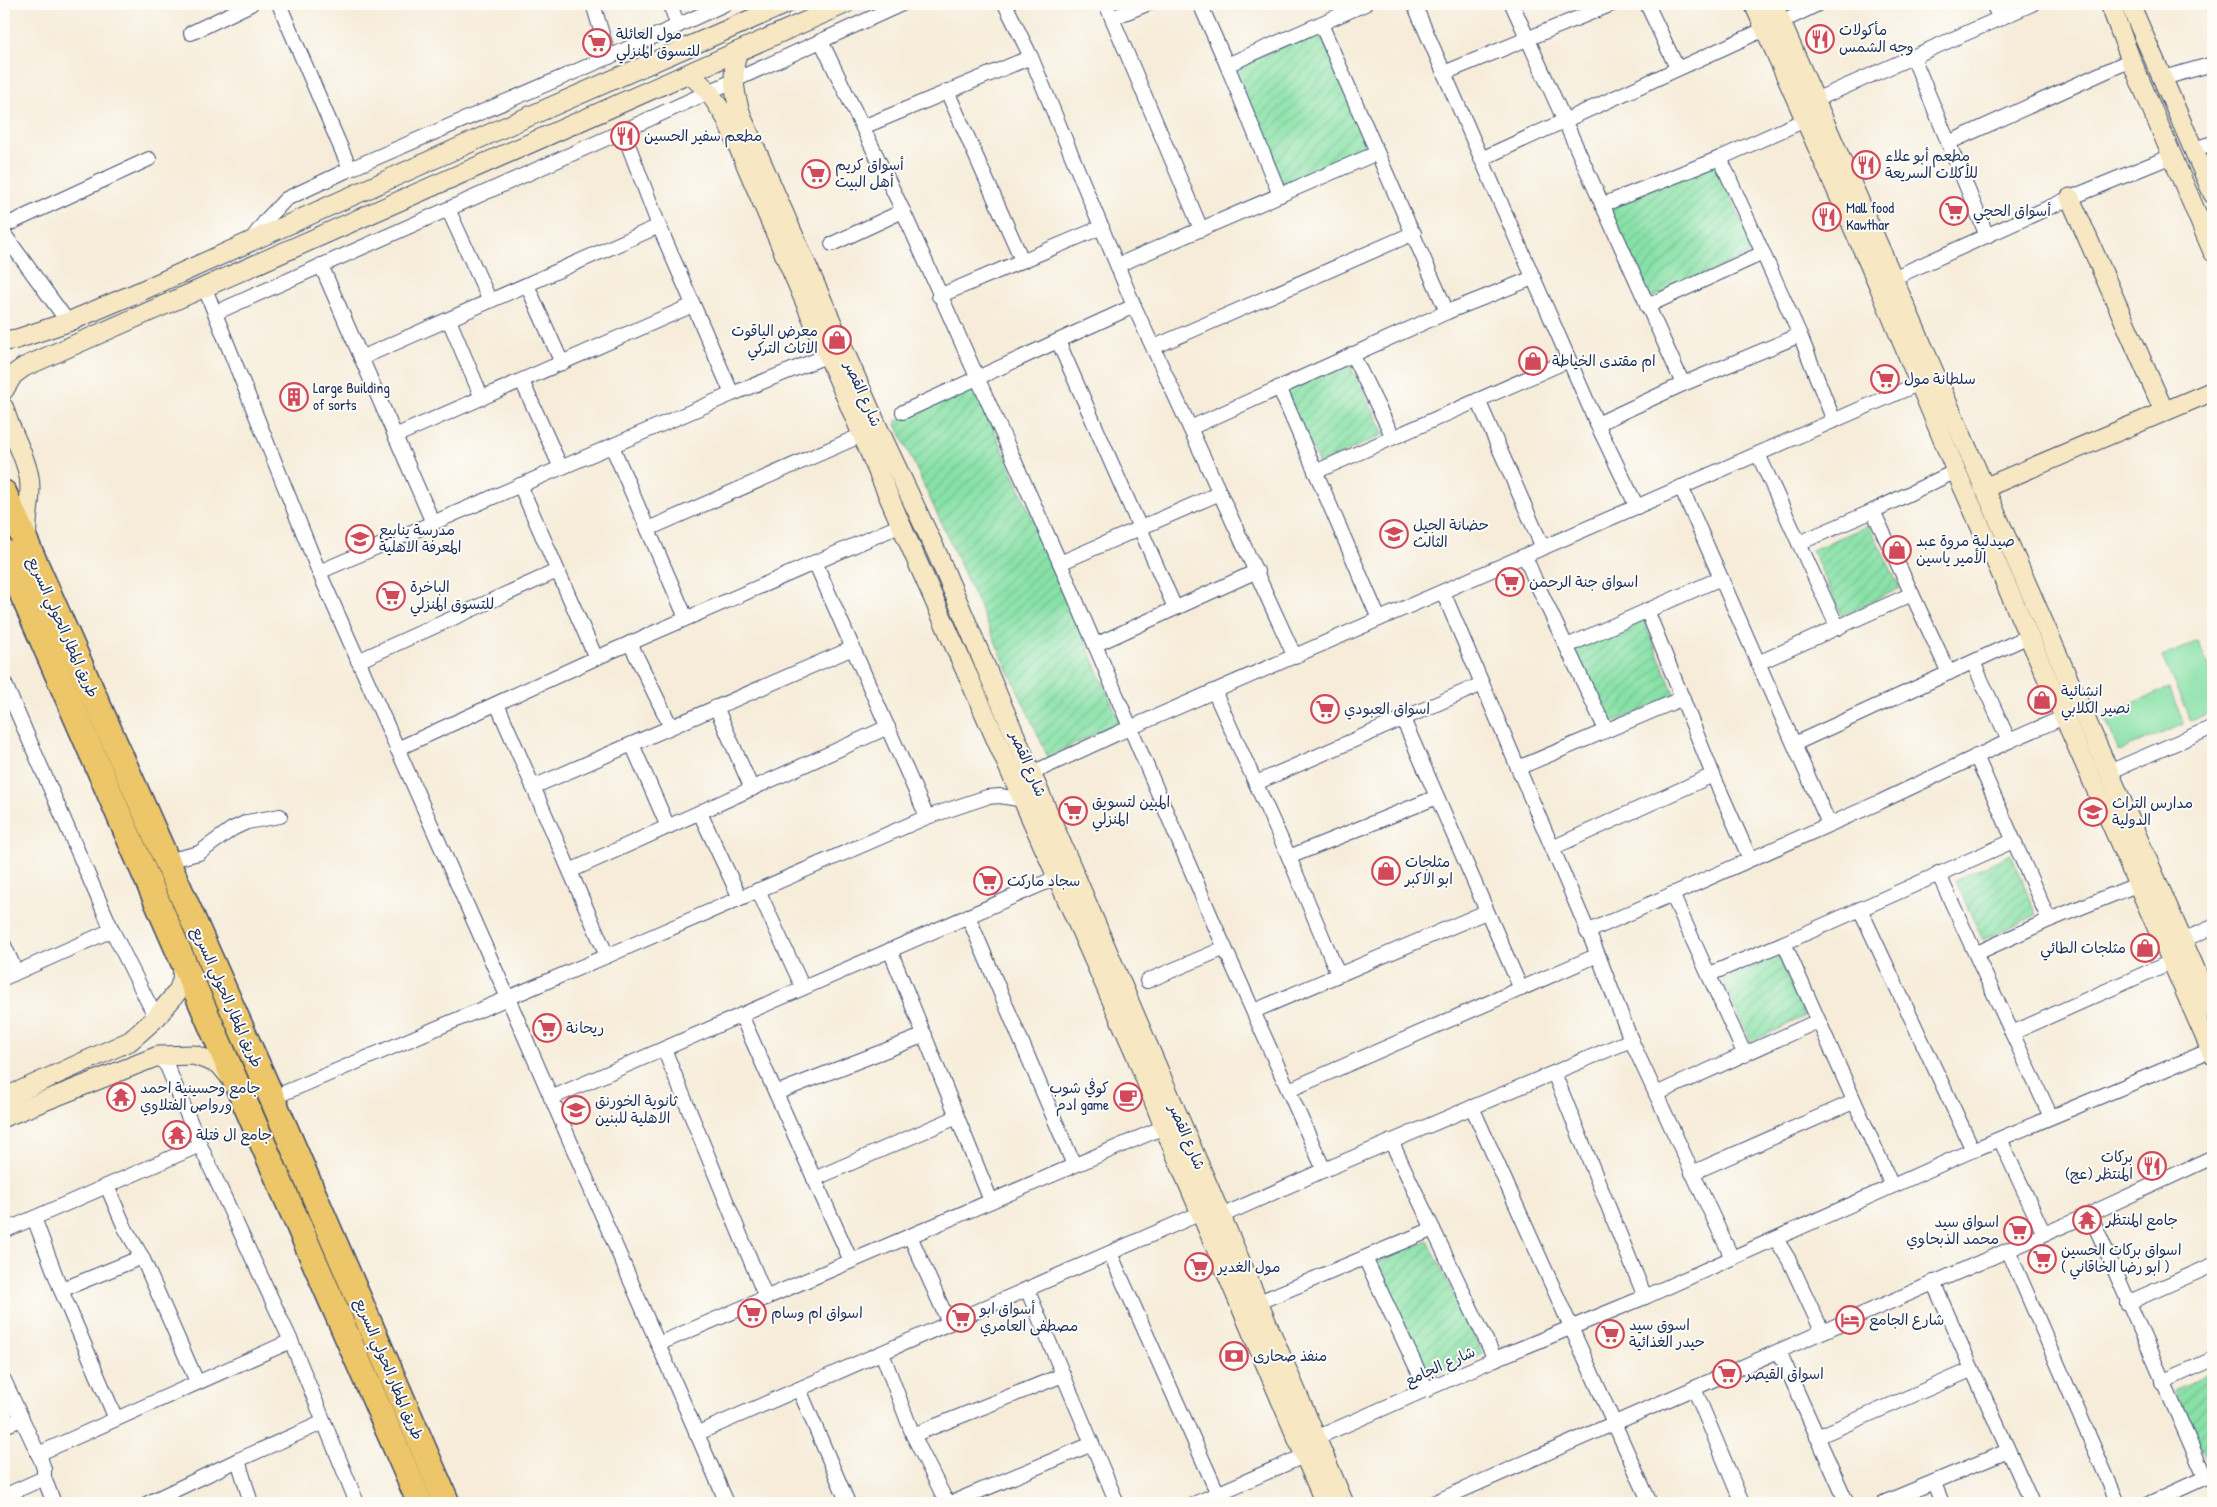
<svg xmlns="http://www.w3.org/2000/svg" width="2217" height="1507" viewBox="0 0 2217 1507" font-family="'Patrick Hand','Playpen Sans Arabic',sans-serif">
<defs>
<pattern id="garden-furrows" width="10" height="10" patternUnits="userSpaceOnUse" patternTransform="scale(1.25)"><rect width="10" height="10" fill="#88e1a7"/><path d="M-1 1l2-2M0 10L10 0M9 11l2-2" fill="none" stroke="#75c192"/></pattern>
</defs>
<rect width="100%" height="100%" fill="#fdfcf7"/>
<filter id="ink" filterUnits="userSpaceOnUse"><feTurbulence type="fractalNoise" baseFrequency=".02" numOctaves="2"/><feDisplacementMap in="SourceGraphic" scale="10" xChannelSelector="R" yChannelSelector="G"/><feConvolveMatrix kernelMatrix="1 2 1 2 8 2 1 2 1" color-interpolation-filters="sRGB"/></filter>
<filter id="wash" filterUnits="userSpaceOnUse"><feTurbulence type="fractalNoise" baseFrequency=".0096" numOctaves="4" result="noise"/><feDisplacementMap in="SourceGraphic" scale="20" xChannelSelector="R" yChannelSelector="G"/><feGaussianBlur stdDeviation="1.12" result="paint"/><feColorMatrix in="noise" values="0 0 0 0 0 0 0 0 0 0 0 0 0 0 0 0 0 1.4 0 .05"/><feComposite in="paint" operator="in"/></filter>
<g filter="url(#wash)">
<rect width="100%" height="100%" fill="#f6ecd9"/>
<g fill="#88e1a7" stroke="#528882">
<path d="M 2198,641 L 2213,676 L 2213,711 L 2191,721 L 2162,657 Z"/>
<path d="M 2169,688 L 2184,724 L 2119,751 L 2104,715 Z"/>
</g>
<g fill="url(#garden-furrows)" stroke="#528882">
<path d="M 1319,30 L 1374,150 L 1282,191 L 1234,68 Z"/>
<path d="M 1715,161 L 1755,252 L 1649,299 L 1609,208 Z"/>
<path d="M 1348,362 L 1385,434 L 1319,464 L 1286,391 Z"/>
<path d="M 975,385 L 1120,722 L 1048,757 L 895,422 Z"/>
<path d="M 1869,525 L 1900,588 L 1842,616 L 1812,550 Z"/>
<path d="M 1643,618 L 1675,696 L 1608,725 L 1574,649 Z"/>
<path d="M 2011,854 L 2036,915 L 1983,940 L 1955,880 Z"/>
<path d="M 1778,956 L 1805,1016 L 1751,1042 L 1722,980 Z"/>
<path d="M 1428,1241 L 1482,1353 L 1430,1378 L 1377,1262 Z"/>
<path d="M 2213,1373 L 2213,1468 L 2210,1469 L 2174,1390 Z"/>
</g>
</g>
<g filter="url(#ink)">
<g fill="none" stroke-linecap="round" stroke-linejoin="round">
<defs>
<g id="street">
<path d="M 279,4 L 350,169"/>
<path d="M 593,4 L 609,57"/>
<path d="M 670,4 L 678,26"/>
<path d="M 1005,4 L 1031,57 L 1134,306 L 1295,657"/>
<path d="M 1106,4 L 1201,229"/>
<path d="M 1200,4 L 1227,65 L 1280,195"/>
<path d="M 1414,4 L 1597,424 L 1637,507"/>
<path d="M 1512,4 L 1683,384"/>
<path d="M 1647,4 L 1677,68"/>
<path d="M 1993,4 L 2000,19"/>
<path d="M 1112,18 L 1147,4"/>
<path d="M 1781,22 L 1818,4"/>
<path d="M 1321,24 L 1447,312"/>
<path d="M 191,33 L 251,4"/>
<path d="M 821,41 L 903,211 L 1060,563 L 1215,926 L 1324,1170"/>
<path d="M 1913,57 L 1987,236"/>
<path d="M 1227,65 L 1365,4"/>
<path d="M 1444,73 L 1612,4"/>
<path d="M 2163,78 L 2213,64"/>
<path d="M 947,91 L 1022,260"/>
<path d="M 1815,100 L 2032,4"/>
<path d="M 863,127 L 1031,57"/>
<path d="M 623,131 L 659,226 L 732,394"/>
<path d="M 1948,143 L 2131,60"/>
<path d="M 2194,149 L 2213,143"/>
<path d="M 1720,158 L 1800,335 L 1834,421"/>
<path d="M 1481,159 L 1765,29"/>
<path d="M 1602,205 L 1720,158 L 1805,120"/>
<path d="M 448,209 L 490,301"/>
<path d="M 4,226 L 149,159"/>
<path d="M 4,234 L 68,322"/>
<path d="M 251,240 L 267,219 L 286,199 L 350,169 L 609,57 L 725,4"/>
<path d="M 832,244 L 903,211"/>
<path d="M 321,265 L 433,523"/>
<path d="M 1118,265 L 1377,153"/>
<path d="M 1893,278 L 2070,198 L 2172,156"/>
<path d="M 527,285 L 562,363"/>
<path d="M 204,286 L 319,572 L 508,998 L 727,1503"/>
<path d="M 939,296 L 1102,227"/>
<path d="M 1647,306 L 1763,253"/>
<path d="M 215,313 L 623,131 L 902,4"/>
<path d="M 449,320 L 482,398"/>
<path d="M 1058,341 L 1175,608"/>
<path d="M 1154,347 L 1414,233"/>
<path d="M 1352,354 L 1393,437"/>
<path d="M 361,358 L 659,226"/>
<path d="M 522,381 L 561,468"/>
<path d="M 1279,387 L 1379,619"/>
<path d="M 1478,400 L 1543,548"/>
<path d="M 903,412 L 1134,306"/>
<path d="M 1597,424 L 1683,384 L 1800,335"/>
<path d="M 1190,428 L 1447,312 L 1533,278"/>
<path d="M 395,436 L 693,305"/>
<path d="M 612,446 L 686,618"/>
<path d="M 1758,454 L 1838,628"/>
<path d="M 1315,472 L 1569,360"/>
<path d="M 520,485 L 596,658"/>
<path d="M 1681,487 L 1829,824"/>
<path d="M 1873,511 L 1949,673"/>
<path d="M 648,529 L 862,435"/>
<path d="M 1799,543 L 1873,511 L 1956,471"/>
<path d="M 1525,556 L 1535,580 L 1606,730"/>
<path d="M 815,562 L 927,817"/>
<path d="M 1060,563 L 1220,493"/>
<path d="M 319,572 L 732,394 L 829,355"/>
<path d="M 1443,592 L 1598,955 L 1631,1040 L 1732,1258"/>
<path d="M 1647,610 L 1713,775 L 1750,859"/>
<path d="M 630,643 L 671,727"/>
<path d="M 1095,645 L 1257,571"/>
<path d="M 1567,646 L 1721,578"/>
<path d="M 358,661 L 557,571"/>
<path d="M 1973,662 L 2009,741"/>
<path d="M 1758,663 L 1912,594"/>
<path d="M 4,682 L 112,930 L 156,1018"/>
<path d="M 1214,691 L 1289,857 L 1338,974"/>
<path d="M 497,704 L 607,956"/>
<path d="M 716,707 L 752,789"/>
<path d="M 1403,719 L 1521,989"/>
<path d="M 632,744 L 668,827"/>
<path d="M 1794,744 L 2029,636"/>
<path d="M 397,749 L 596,658 L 901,525"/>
<path d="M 1976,756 L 2049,920"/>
<path d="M 1518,768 L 1683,698"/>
<path d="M 2109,772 L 2213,727"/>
<path d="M 1032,773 L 1116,734 L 1920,383"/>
<path d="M 1256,783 L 1482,684"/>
<path d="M 533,787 L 853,648"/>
<path d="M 700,813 L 740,898"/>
<path d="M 1552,848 L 1713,775"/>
<path d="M 1289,857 L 1437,797"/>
<path d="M 167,861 L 199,853 L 232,829 L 247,822 L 280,816"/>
<path d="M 570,871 L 888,727"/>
<path d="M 1938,873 L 2051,1117"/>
<path d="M 758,890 L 803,988"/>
<path d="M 1672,894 L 1745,1055"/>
<path d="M 1860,909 L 1973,1150"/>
<path d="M 968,916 L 1074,1165"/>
<path d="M 1587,932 L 1880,802 L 2009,741 L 2064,717"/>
<path d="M 2183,940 L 2213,927"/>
<path d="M 1784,943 L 1892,1186"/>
<path d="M 4,945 L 16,972"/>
<path d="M 890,950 L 991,1201"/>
<path d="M 1977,953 L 2049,920 L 2139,884"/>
<path d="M 1710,974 L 1784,943 L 2013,841"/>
<path d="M 4,978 L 112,930"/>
<path d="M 1147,981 L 1225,948"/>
<path d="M 1254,1011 L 1486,912"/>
<path d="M 741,1015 L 851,1261"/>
<path d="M 2012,1033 L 2173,961"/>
<path d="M 664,1049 L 766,1298"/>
<path d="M 158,1056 L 167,1066 L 200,1145 L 291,1341 L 357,1503"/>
<path d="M 1554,1073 L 1645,1297"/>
<path d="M 1289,1090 L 1598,955"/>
<path d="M 776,1093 L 925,1035"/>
<path d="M 1656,1094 L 1818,1021"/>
<path d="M 272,1098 L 607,956 L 927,817 L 987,797 L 1000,796 L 1024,800"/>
<path d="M 551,1098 L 1058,877"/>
<path d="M 1472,1107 L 1650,1503"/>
<path d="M 2000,1139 L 2044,1234"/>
<path d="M 1391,1141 L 1495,1359"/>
<path d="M 1692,1173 L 1853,1102"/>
<path d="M 814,1179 L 957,1117"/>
<path d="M 107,1186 L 125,1228 L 142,1257 L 197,1382"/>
<path d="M 2090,1214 L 2205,1477"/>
<path d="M 1221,1216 L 1324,1170 L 1631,1040"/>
<path d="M 34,1218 L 61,1290 L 116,1419"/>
<path d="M 4,1231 L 200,1145"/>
<path d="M 910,1236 L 949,1323"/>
<path d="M 1776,1239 L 1789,1260 L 1822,1331"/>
<path d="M 2008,1250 L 2118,1503"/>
<path d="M 1110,1253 L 1218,1494"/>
<path d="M 1365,1258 L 1427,1390"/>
<path d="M 1933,1282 L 2032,1503"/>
<path d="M 1027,1289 L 1117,1503"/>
<path d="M 61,1290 L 142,1257"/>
<path d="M 1259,1302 L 1433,1229"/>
<path d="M 2127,1303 L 2213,1265"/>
<path d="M 658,1344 L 1164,1127"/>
<path d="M 1779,1351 L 1847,1503"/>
<path d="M 882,1353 L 913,1435 L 947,1503"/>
<path d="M 4,1380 L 41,1460 L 44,1469 L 44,1478 L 54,1503"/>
<path d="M 2162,1382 L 2213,1359"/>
<path d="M 1694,1388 L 1742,1503"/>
<path d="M 799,1389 L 848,1503"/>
<path d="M 4,1426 L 22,1419"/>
<path d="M 696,1434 L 1201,1213"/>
<path d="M 913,1435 L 1063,1375"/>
<path d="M 1817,1437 L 1971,1370"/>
<path d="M 1316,1438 L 1495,1359 L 1645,1297 L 1973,1150 L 2211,1050"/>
<path d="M 38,1454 L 291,1341"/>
<path d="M 238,1460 L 251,1503"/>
<path d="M 1934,1483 L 1942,1503"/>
<path d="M 4,1496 L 44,1478"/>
<path d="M 148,1503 L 238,1460 L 324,1422"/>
<path d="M 951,1503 L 1092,1444"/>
<path d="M 1196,1503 L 1304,1456"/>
<path d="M 1433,1503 L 2090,1214 L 2213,1157"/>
<path d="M 1883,1503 L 2008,1451"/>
<path d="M 2150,1503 L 2213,1474"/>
</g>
<g id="secondary">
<path d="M 1754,4 L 1879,286 L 1956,471 L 2213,1055"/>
<path d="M 1773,4 L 2213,1010"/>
<path d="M 2110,4 L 2131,60 L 2213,252"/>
<path d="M 2130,4 L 2213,194"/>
<path d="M 737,52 C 731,76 734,97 743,120 L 878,428 L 936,551 L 1344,1503"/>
<path d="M 690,74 L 709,92 L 726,118 L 901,525 L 1136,1055 L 1164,1127 L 1325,1503"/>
<path d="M 2070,198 L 2164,411"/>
<path d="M 4,341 L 17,339 L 68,322 L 141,291 L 507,126 L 786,4"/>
<path d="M 4,390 L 13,375 L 24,367 L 845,4"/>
<path d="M 4,408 C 10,432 25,453 29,477 C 33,496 25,517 27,539"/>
<path d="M 1984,488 L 2213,391"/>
<path d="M 4,1098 L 130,1041 L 156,1018 L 178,991 L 182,980 L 183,962"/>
<path d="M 4,1117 L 158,1056 L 194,1055 L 219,1064 L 232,1079"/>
</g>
<g id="highway">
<path d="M 4,493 L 272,1098 L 447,1503"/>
<path d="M 4,552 L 420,1503"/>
</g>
</defs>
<use href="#street" stroke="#3c4b70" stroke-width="16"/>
<use href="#secondary" stroke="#3c4b70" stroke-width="21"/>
<use href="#highway" stroke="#3c4b70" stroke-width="28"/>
<use href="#street" stroke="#fff" stroke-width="14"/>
<use href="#secondary" stroke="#f7e8c3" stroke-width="19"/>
<use href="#highway" stroke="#ecc669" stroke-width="25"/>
</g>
</g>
<defs>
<symbol id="restaurant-ring" viewBox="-11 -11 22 22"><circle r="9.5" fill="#fdfcf7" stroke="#d1495b" stroke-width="1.5"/><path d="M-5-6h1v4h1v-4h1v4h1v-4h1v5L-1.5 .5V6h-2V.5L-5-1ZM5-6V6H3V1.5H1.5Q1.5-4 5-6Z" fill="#d1495b"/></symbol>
<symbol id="supermarket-ring" viewBox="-11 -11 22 22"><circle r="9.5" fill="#fdfcf7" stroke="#d1495b" stroke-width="1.5"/><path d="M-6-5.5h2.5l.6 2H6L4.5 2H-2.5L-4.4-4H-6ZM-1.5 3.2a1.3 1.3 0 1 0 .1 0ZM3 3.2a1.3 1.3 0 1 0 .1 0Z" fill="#d1495b"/></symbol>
<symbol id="shop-ring" viewBox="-11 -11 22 22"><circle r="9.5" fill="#fdfcf7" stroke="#d1495b" stroke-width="1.5"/><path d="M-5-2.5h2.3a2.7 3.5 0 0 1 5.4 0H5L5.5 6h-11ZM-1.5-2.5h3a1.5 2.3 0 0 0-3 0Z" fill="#d1495b"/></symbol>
<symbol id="building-ring" viewBox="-11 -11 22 22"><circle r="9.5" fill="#fdfcf7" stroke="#d1495b" stroke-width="1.5"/><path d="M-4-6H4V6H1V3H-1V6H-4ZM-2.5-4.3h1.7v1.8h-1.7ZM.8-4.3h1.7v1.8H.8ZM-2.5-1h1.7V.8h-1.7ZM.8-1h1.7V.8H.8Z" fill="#d1495b"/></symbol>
<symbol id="school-ring" viewBox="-11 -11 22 22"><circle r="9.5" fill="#fdfcf7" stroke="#d1495b" stroke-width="1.5"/><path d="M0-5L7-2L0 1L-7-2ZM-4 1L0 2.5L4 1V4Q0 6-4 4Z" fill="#d1495b"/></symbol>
<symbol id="temple-ring" viewBox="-11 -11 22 22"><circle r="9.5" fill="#fdfcf7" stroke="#d1495b" stroke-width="1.5"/><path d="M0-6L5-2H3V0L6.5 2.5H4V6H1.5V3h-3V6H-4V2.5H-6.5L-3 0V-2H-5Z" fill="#d1495b"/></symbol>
<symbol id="cafe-ring" viewBox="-11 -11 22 22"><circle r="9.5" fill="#fdfcf7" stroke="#d1495b" stroke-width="1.5"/><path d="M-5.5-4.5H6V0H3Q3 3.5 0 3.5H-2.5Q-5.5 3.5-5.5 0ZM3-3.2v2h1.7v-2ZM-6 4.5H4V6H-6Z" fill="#d1495b"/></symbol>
<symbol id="hotel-ring" viewBox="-11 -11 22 22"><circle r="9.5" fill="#fdfcf7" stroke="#d1495b" stroke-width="1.5"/><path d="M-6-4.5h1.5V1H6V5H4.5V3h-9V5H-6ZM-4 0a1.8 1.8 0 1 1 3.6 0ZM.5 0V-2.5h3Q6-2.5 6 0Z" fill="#d1495b"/></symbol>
<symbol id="bank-ring" viewBox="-11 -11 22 22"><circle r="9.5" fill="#fdfcf7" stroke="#d1495b" stroke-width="1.5"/><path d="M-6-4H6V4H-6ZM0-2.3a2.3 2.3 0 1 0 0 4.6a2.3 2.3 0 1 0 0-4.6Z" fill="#d1495b"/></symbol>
</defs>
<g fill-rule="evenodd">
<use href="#restaurant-ring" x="1804" y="23" width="32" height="32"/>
<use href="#supermarket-ring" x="581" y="27" width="32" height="32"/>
<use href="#restaurant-ring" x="609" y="120" width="32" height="32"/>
<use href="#restaurant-ring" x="1850" y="149" width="32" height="32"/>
<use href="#supermarket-ring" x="800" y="158" width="32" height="32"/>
<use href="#supermarket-ring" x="1938" y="195" width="32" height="32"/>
<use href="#restaurant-ring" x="1811" y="201" width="32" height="32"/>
<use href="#shop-ring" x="821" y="324" width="32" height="32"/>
<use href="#shop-ring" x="1517" y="345" width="32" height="32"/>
<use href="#supermarket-ring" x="1869" y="363" width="32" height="32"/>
<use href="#building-ring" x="278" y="381" width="32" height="32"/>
<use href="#school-ring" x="1378" y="518" width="32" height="32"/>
<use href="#school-ring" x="344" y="523" width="32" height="32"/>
<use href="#shop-ring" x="1881" y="534" width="32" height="32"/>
<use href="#supermarket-ring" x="1494" y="566" width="32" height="32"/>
<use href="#supermarket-ring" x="375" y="580" width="32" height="32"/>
<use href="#shop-ring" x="2026" y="684" width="32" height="32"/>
<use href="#supermarket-ring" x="1309" y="693" width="32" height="32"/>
<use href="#supermarket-ring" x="1057" y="795" width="32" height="32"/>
<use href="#school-ring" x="2077" y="796" width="32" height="32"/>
<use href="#shop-ring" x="1370" y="855" width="32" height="32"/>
<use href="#supermarket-ring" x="972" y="865" width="32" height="32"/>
<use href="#shop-ring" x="2129" y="932" width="32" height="32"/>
<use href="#supermarket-ring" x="531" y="1012" width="32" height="32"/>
<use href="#temple-ring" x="105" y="1081" width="32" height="32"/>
<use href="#cafe-ring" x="1112" y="1081" width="32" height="32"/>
<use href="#school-ring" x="560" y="1094" width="32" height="32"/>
<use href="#temple-ring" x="161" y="1119" width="32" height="32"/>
<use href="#restaurant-ring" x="2136" y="1150" width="32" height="32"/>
<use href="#temple-ring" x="2071" y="1204" width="32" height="32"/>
<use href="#supermarket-ring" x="2002" y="1215" width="32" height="32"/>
<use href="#supermarket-ring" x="2026" y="1243" width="32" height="32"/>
<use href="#supermarket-ring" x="1183" y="1251" width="32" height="32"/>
<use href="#supermarket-ring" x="736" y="1297" width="32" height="32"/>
<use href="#supermarket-ring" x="945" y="1302" width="32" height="32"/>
<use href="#hotel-ring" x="1834" y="1304" width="32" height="32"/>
<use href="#supermarket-ring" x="1594" y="1318" width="32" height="32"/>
<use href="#bank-ring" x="1218" y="1340" width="32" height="32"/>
<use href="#supermarket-ring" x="1711" y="1358" width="32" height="32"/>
</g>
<g text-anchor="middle" stroke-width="4" stroke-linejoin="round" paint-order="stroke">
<g font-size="15" fill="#1b2f5e" stroke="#fdfcf7" text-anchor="start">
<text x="1839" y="35">مأكولات<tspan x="1839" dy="17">وجه الشمس</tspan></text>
<text x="616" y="39">مول العائلة<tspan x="616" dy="17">للتسوق المنزلي</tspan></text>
<text x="644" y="141">مطعم سفير الحسين</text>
<text x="1885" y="161">مطعم أبو علاء<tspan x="1885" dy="17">للأكلات السريعة</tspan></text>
<text x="835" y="170">أسواق كريم<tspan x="835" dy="17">أهل البيت</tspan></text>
<text x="1846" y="213">Mall food<tspan x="1846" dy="17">Kawthar</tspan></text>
<text x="1973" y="216">أسواق الحچي</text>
<text x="818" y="336" text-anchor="end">معرض الياقوت<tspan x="818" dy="17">الاثاث التركي</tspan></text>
<text x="1552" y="366">ام مقتدى الخياطة</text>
<text x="1904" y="384">سلطانة مول</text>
<text x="313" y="393">Large Building<tspan x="313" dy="17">of sorts</tspan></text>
<text x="1413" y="530">حضانة الجيل<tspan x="1413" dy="17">الثالث</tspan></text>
<text x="379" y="535">مدرسة ينابيع<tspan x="379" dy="17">المعرفة الاهلية</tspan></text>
<text x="1916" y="546">صيدلية مروة عبد<tspan x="1916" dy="17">الأمير ياسين</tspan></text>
<text x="1529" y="587">اسواق جنة الرحمن</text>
<text x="410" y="592">الباخرة<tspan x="410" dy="17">للتسوق المنزلي</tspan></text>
<text x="2061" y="696">انشائية<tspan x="2061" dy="17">نصير الكلابي</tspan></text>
<text x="1344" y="714">اسواق العبودي</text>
<text x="1092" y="807">المبين لتسويق<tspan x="1092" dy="17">المنزلي</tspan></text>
<text x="2112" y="808">مدارس التراث<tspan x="2112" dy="17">الدولية</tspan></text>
<text x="1405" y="867">مثلجات<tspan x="1405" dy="17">ابو الاكبر</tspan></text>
<text x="1007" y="886">سجاد ماركت</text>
<text x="2126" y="953" text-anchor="end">مثلجات الطائي</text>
<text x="566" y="1033">ريحانة</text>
<text x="140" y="1093">جامع وحسينية احمد<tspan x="140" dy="17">ورواص الفتلاوي</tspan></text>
<text x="1109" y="1093" text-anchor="end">كوفي شوب<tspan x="1109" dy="17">ادم game</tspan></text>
<text x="595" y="1106">ثانوية الخورنق<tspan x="595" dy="17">الاهلية للبنين</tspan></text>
<text x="196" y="1140">جامع ال فتلة</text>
<text x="2133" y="1162" text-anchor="end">بركات<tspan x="2133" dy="17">المنتظر (عج)</tspan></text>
<text x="2106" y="1225">جامع المنتظر</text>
<text x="1999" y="1227" text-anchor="end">اسواق سيد<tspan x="1999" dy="17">محمد الذبحاوي</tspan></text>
<text x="2061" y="1255">اسواق بركات الحسين<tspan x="2061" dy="17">( ابو رضا الخاقاني )</tspan></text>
<text x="1218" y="1272">مول الغدير</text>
<text x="980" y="1314">أسواق ابو<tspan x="980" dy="17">مصطفى العامري</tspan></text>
<text x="771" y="1318">اسواق ام وسام</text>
<text x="1869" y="1325">شارع الجامع</text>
<text x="1629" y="1330">اسوق سيد<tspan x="1629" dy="17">حيدر الغذائية</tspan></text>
<text x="1253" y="1361">منفذ صحارى</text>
<text x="1746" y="1379">اسواق القيصر</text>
</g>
<g font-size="15" fill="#1b2f5e" stroke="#fdfcf7">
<text transform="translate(863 394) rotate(66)" y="5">شارع القصر</text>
<text transform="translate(63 627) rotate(66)" y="5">طريق المطار الحولي السريع</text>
<text transform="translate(1028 764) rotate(67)" y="5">شارع القصر</text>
<text transform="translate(227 997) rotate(66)" y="5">طريق المطار الحولي السريع</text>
<text transform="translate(1187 1137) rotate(67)" y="5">شارع القصر</text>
<text transform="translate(1440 1366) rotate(-24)" y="5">شارع الجامع</text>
<text transform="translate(389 1369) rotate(67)" y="5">طريق المطار الحولي السريع</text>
</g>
</g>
<rect width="2217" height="1507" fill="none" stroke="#fdfcf7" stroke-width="20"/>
</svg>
